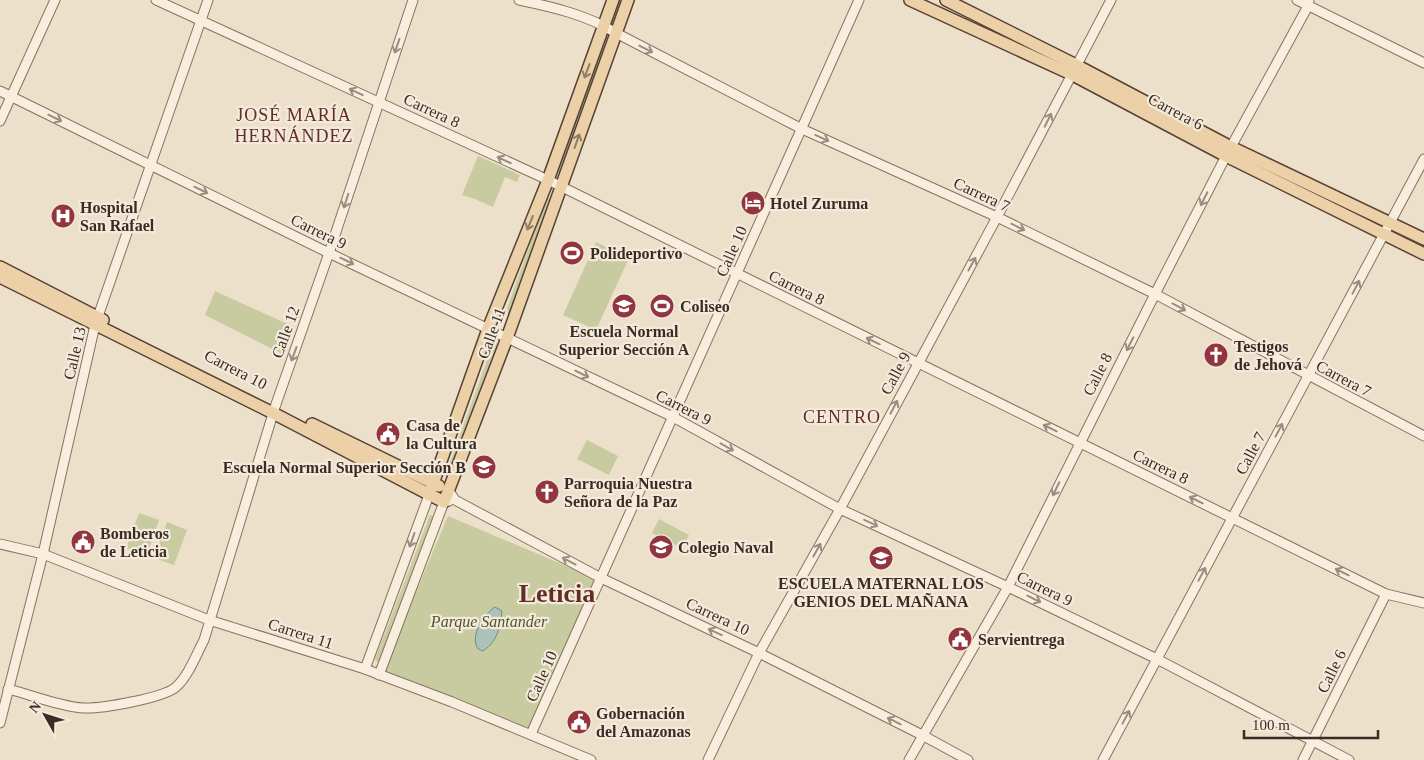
<svg xmlns="http://www.w3.org/2000/svg" width="1424" height="760" viewBox="0 0 1424 760" font-family="Georgia,serif">
<rect width="100%" height="100%" fill="#ece0cb"/>
<g fill="#c8caa0">
<path d="M 603,46 L 606,49 L 560,173 L 558,170 L 600,48 Z"/>
<path d="M 478,156 L 520,175 L 517,182 L 505,177 L 493,207 L 475,199 L 462,195 Z"/>
<path d="M 549,198 L 551,201 L 511,312 L 508,314 L 506,311 L 546,200 Z"/>
<path d="M 596,242 L 629,258 L 596,330 L 563,315 Z"/>
<path d="M 215,291 L 294,327 L 284,355 L 205,315 Z"/>
<path d="M 496,342 L 498,345 L 448,478 L 446,478 L 445,476 L 493,344 Z"/>
<path d="M 587,440 L 618,456 L 609,475 L 577,459 Z"/>
<path d="M 139,513 L 159,520 L 147,555 L 126,548 Z"/>
<path d="M 430,515 L 435,517 L 380,660 L 377,662 L 375,659 Z"/>
<path d="M 448,516 L 595,578 L 529,729 L 382,673 Z"/>
<path d="M 659,519 L 689,535 L 682,548 L 652,533 Z"/>
<path d="M 167,522 L 187,530 L 174,565 L 154,558 Z"/>
</g>
<path fill="#abc1b9" stroke="#728f86" d="M 495,607 L 502,611 C 500,627 498,641 483,651 L 478,649 C 469,636 484,614 495,607 Z"/>
<g fill="none" stroke-linecap="round" stroke-linejoin="round">
<defs>
<g id="minor">
<path d="M 156,0 L 548,180 L 1386,594 L 1424,603"/>
<path d="M 519,0 C 553,7 587,15 616,33 L 802,129 L 997,217 L 1155,294 L 1424,436"/>
<path d="M 1297,0 L 1424,63"/>
<path d="M 0,91 L 329,253 L 673,417 L 840,509 L 1008,587 L 1157,659 L 1349,760"/>
<path d="M 0,121 L 55,0"/>
<path d="M 449,491 L 455,500 L 601,578 L 759,653 L 922,735 L 968,760"/>
<path d="M 0,544 L 43,554 L 209,620 L 365,669 L 452,702 L 591,760"/>
<path d="M 365,669 L 429,495"/>
<path d="M 379,675 L 444,502 L 449,501"/>
<path d="M 8,689 C 32,695 58,706 83,708 C 100,709 164,698 176,687 C 189,675 196,655 204,640 L 275,407 L 329,253 L 413,0"/>
<path d="M 0,723 L 43,554 L 95,325 L 208,0"/>
<path d="M 531,734 L 859,0"/>
<path d="M 708,760 L 759,653 L 840,509 L 997,217 L 1111,0"/>
<path d="M 909,760 L 1008,587 L 1155,294 L 1226,156 L 1308,6 L 1309,0"/>
<path d="M 1103,760 L 1424,159"/>
<path d="M 1303,760 L 1386,594"/>
</g>
<g id="major">
<path d="M 910,0 L 1071,74 L 1226,156 L 1424,254"/>
<path d="M 946,0 L 1076,65 L 1231,147 L 1424,239"/>
<path d="M 0,267 L 103,320"/>
<path d="M 0,277 L 273,413 L 444,502 L 507,338 L 628,0"/>
<path d="M 312,424 L 439,486"/>
<path d="M 429,495 L 488,329 L 548,180 L 613,0"/>
</g>
</defs>
<use href="#minor" stroke="#887260" stroke-width="11"/>
<use href="#major" stroke="#564134" stroke-width="14"/>
<use href="#minor" stroke="#f7eede" stroke-width="9"/>
<use href="#major" stroke="#ebd0a8" stroke-width="11"/>
</g>
<defs><path id="oneway-shaft" d="M-6 0H5M1.5-3L5.5 0L1.5 3" fill="none" stroke-width="1.6" stroke-linecap="round" stroke-linejoin="round" transform="scale(1.25)"/></defs>
<g stroke="#988d80">
<use href="#oneway-shaft" transform="translate(397 46) rotate(109)"/>
<use href="#oneway-shaft" transform="translate(646 49) rotate(27)"/>
<use href="#oneway-shaft" transform="translate(356 92) rotate(-155)"/>
<use href="#oneway-shaft" transform="translate(55 118) rotate(26)"/>
<use href="#oneway-shaft" transform="translate(1048 120) rotate(-63)"/>
<use href="#oneway-shaft" transform="translate(822 138) rotate(24)"/>
<use href="#oneway-shaft" transform="translate(504 160) rotate(-155)"/>
<use href="#oneway-shaft" transform="translate(201 190) rotate(26)"/>
<use href="#oneway-shaft" transform="translate(1204 199) rotate(117)"/>
<use href="#oneway-shaft" transform="translate(346 201) rotate(108)"/>
<use href="#oneway-shaft" transform="translate(1018 227) rotate(26)"/>
<use href="#oneway-shaft" transform="translate(347 261) rotate(26)"/>
<use href="#oneway-shaft" transform="translate(972 264) rotate(-61)"/>
<use href="#oneway-shaft" transform="translate(1356 287) rotate(-62)"/>
<use href="#oneway-shaft" transform="translate(1179 307) rotate(28)"/>
<use href="#oneway-shaft" transform="translate(873 341) rotate(-154)"/>
<use href="#oneway-shaft" transform="translate(1130 344) rotate(117)"/>
<use href="#oneway-shaft" transform="translate(294 354) rotate(110)"/>
<use href="#oneway-shaft" transform="translate(582 374) rotate(26)"/>
<use href="#oneway-shaft" transform="translate(894 407) rotate(-62)"/>
<use href="#oneway-shaft" transform="translate(1050 428) rotate(-154)"/>
<use href="#oneway-shaft" transform="translate(1279 430) rotate(-62)"/>
<use href="#oneway-shaft" transform="translate(727 447) rotate(29)"/>
<use href="#oneway-shaft" transform="translate(1056 489) rotate(116)"/>
<use href="#oneway-shaft" transform="translate(1196 500) rotate(-154)"/>
<use href="#oneway-shaft" transform="translate(871 523) rotate(25)"/>
<use href="#oneway-shaft" transform="translate(412 540) rotate(110)"/>
<use href="#oneway-shaft" transform="translate(817 550) rotate(-61)"/>
<use href="#oneway-shaft" transform="translate(569 561) rotate(-152)"/>
<use href="#oneway-shaft" transform="translate(1342 572) rotate(-154)"/>
<use href="#oneway-shaft" transform="translate(1202 574) rotate(-62)"/>
<use href="#oneway-shaft" transform="translate(1034 599) rotate(26)"/>
<use href="#oneway-shaft" transform="translate(715 632) rotate(-155)"/>
<use href="#oneway-shaft" transform="translate(1126 717) rotate(-62)"/>
<use href="#oneway-shaft" transform="translate(894 721) rotate(-153)"/>
</g>
<g stroke="#927e66">
<use href="#oneway-shaft" transform="translate(587 71) rotate(110)"/>
<use href="#oneway-shaft" transform="translate(577 141) rotate(-70)"/>
<use href="#oneway-shaft" transform="translate(530 223) rotate(112)"/>
</g>
<defs>
<symbol id="hotel-disc" viewBox="-11 -11 22 22"><circle r="9.5" fill="#92353e" stroke="#f4eadb"/><path d="M-6-4.5h1.5V1H6V5H4.5V3h-9V5H-6ZM-4 0a1.8 1.8 0 1 1 3.6 0ZM.5 0V-2.5h3Q6-2.5 6 0Z" fill="#fff"/></symbol>
<symbol id="hospital-disc" viewBox="-11 -11 22 22"><circle r="9.5" fill="#92353e" stroke="#f4eadb"/><path d="M-5-5h3v3.5h4V-5h3V5h-3V1.5h-4V5h-3Z" fill="#fff"/></symbol>
<symbol id="stadium-disc" viewBox="-11 -11 22 22"><circle r="9.5" fill="#92353e" stroke="#f4eadb"/><path d="M0-5a6.5 5 0 1 0 0 10a6.5 5 0 1 0 0-10ZM-3.5-1.8h7v3.6h-7Z" fill="#fff"/></symbol>
<symbol id="school-disc" viewBox="-11 -11 22 22"><circle r="9.5" fill="#92353e" stroke="#f4eadb"/><path d="M0-5L7-2L0 1L-7-2ZM-4 1L0 2.5L4 1V4Q0 6-4 4Z" fill="#fff"/></symbol>
<symbol id="church-disc" viewBox="-11 -11 22 22"><circle r="9.5" fill="#92353e" stroke="#f4eadb"/><path d="M-1.2-6h2.4v3.5h3.3v2.4h-3.3V6h-2.4V-.1h-3.3v-2.4h3.3Z" fill="#fff"/></symbol>
<symbol id="civic-disc" viewBox="-11 -11 22 22"><circle r="9.5" fill="#92353e" stroke="#f4eadb"/><path d="M-.6-6.5H3V-4.5H.6V-3L4-1V1h2V6H-6V1h2V-1L-.6-3ZM-1.2 2.5V6h2.4V2.5Z" fill="#fff"/></symbol>
</defs>
<g fill-rule="evenodd">
<use href="#hotel-disc" x="739" y="189" width="28" height="28"/>
<use href="#hospital-disc" x="49" y="202" width="28" height="28"/>
<use href="#stadium-disc" x="558" y="239" width="28" height="28"/>
<use href="#school-disc" x="610" y="292" width="28" height="28"/>
<use href="#stadium-disc" x="648" y="292" width="28" height="28"/>
<use href="#church-disc" x="1202" y="341" width="28" height="28"/>
<use href="#civic-disc" x="374" y="420" width="28" height="28"/>
<use href="#school-disc" x="470" y="453" width="28" height="28"/>
<use href="#church-disc" x="533" y="478" width="28" height="28"/>
<use href="#civic-disc" x="69" y="528" width="28" height="28"/>
<use href="#school-disc" x="647" y="533" width="28" height="28"/>
<use href="#school-disc" x="867" y="544" width="28" height="28"/>
<use href="#civic-disc" x="946" y="625" width="28" height="28"/>
<use href="#civic-disc" x="565" y="708" width="28" height="28"/>
</g>
<g text-anchor="middle" stroke-width="4.5" stroke-linejoin="round" paint-order="stroke">
<g font-size="16" fill="#3a2c23" stroke="#f4eadb">
<text transform="translate(432 110) rotate(25)" y="6">Carrera 8</text>
<text transform="translate(1176 111) rotate(28)" y="6">Carrera 6</text>
<text transform="translate(982 194) rotate(25)" y="6">Carrera 7</text>
<text transform="translate(319 231) rotate(26)" y="6">Carrera 9</text>
<text transform="translate(731 251) rotate(-66)" y="6">Calle 10</text>
<text transform="translate(797 287) rotate(26)" y="6">Carrera 8</text>
<text transform="translate(285 332) rotate(-70)" y="6">Calle 12</text>
<text transform="translate(491 333) rotate(-70)" y="6">Calle 11</text>
<text transform="translate(74 353) rotate(-77)" y="6">Calle 13</text>
<text transform="translate(236 369) rotate(27)" y="6">Carrera 10</text>
<text transform="translate(895 373) rotate(-62)" y="6">Calle 9</text>
<text transform="translate(1097 374) rotate(-63)" y="6">Calle 8</text>
<text transform="translate(1344 378) rotate(28)" y="6">Carrera 7</text>
<text transform="translate(684 407) rotate(27)" y="6">Carrera 9</text>
<text transform="translate(1250 453) rotate(-62)" y="6">Calle 7</text>
<text transform="translate(1161 466) rotate(26)" y="6">Carrera 8</text>
<text transform="translate(1045 588) rotate(26)" y="6">Carrera 9</text>
<text transform="translate(718 616) rotate(25)" y="6">Carrera 10</text>
<text transform="translate(301 633) rotate(18)" y="6">Carrera 11</text>
<text transform="translate(1331 671) rotate(-64)" y="6">Calle 6</text>
<text transform="translate(541 676) rotate(-66)" y="6">Calle 10</text>
</g>
<g font-size="16" font-weight="bold" fill="#3a2c23" stroke="#f4eadb" text-anchor="start">
<text x="770" y="209">Hotel Zuruma</text>
<text x="80" y="213">Hospital<tspan x="80" dy="18">San Rafael</tspan></text>
<text x="590" y="259">Polideportivo</text>
<text x="680" y="312">Coliseo</text>
<text x="624" y="337" text-anchor="middle">Escuela Normal<tspan x="624" dy="18">Superior Sección A</tspan></text>
<text x="1234" y="352">Testigos<tspan x="1234" dy="18">de Jehová</tspan></text>
<text x="406" y="431">Casa de<tspan x="406" dy="18">la Cultura</tspan></text>
<text x="466" y="473" text-anchor="end">Escuela Normal Superior Sección B</text>
<text x="564" y="489">Parroquia Nuestra<tspan x="564" dy="18">Señora de la Paz</tspan></text>
<text x="100" y="539">Bomberos<tspan x="100" dy="18">de Leticia</tspan></text>
<text x="678" y="553">Colegio Naval</text>
<text x="881" y="589" text-anchor="middle">ESCUELA MATERNAL LOS<tspan x="881" dy="18">GENIOS DEL MAÑANA</tspan></text>
<text x="978" y="645">Servientrega</text>
<text x="596" y="719">Gobernación<tspan x="596" dy="18">del Amazonas</tspan></text>
</g>
<g font-size="16" font-style="italic" fill="#4e552b" stroke="#f4eadb">
<text x="489" y="627">Parque Santander</text>
</g>
<g font-size="18" letter-spacing="1" fill="#632d25" stroke="#f4eadb">
<text x="294" y="121">JOSÉ MARÍA<tspan x="294" dy="21">HERNÁNDEZ</tspan></text>
<text x="842" y="423">CENTRO</text>
</g>
<g font-size="26" font-weight="bold" fill="#632d25" stroke="#f4eadb">
<text x="557" y="602">Leticia</text>
</g>
</g>
<g transform="translate(45 715) rotate(309)" stroke="#f4eadb" stroke-width="4" paint-order="stroke">
<path d="M0-4L9 19L0 12L-9 19Z" fill="#3a2c23"/>
<text y="-8" font-size="14" font-weight="bold" text-anchor="middle" fill="#3a2c23">N</text>
</g>
<path d="M1244 730v8h134v-8" fill="none" stroke="#3a2c23" stroke-width="2.5"/>
<text x="1252" y="730" font-size="15" fill="#3a2c23" stroke="#f4eadb" stroke-width="4" paint-order="stroke">100 m</text>
</svg>
